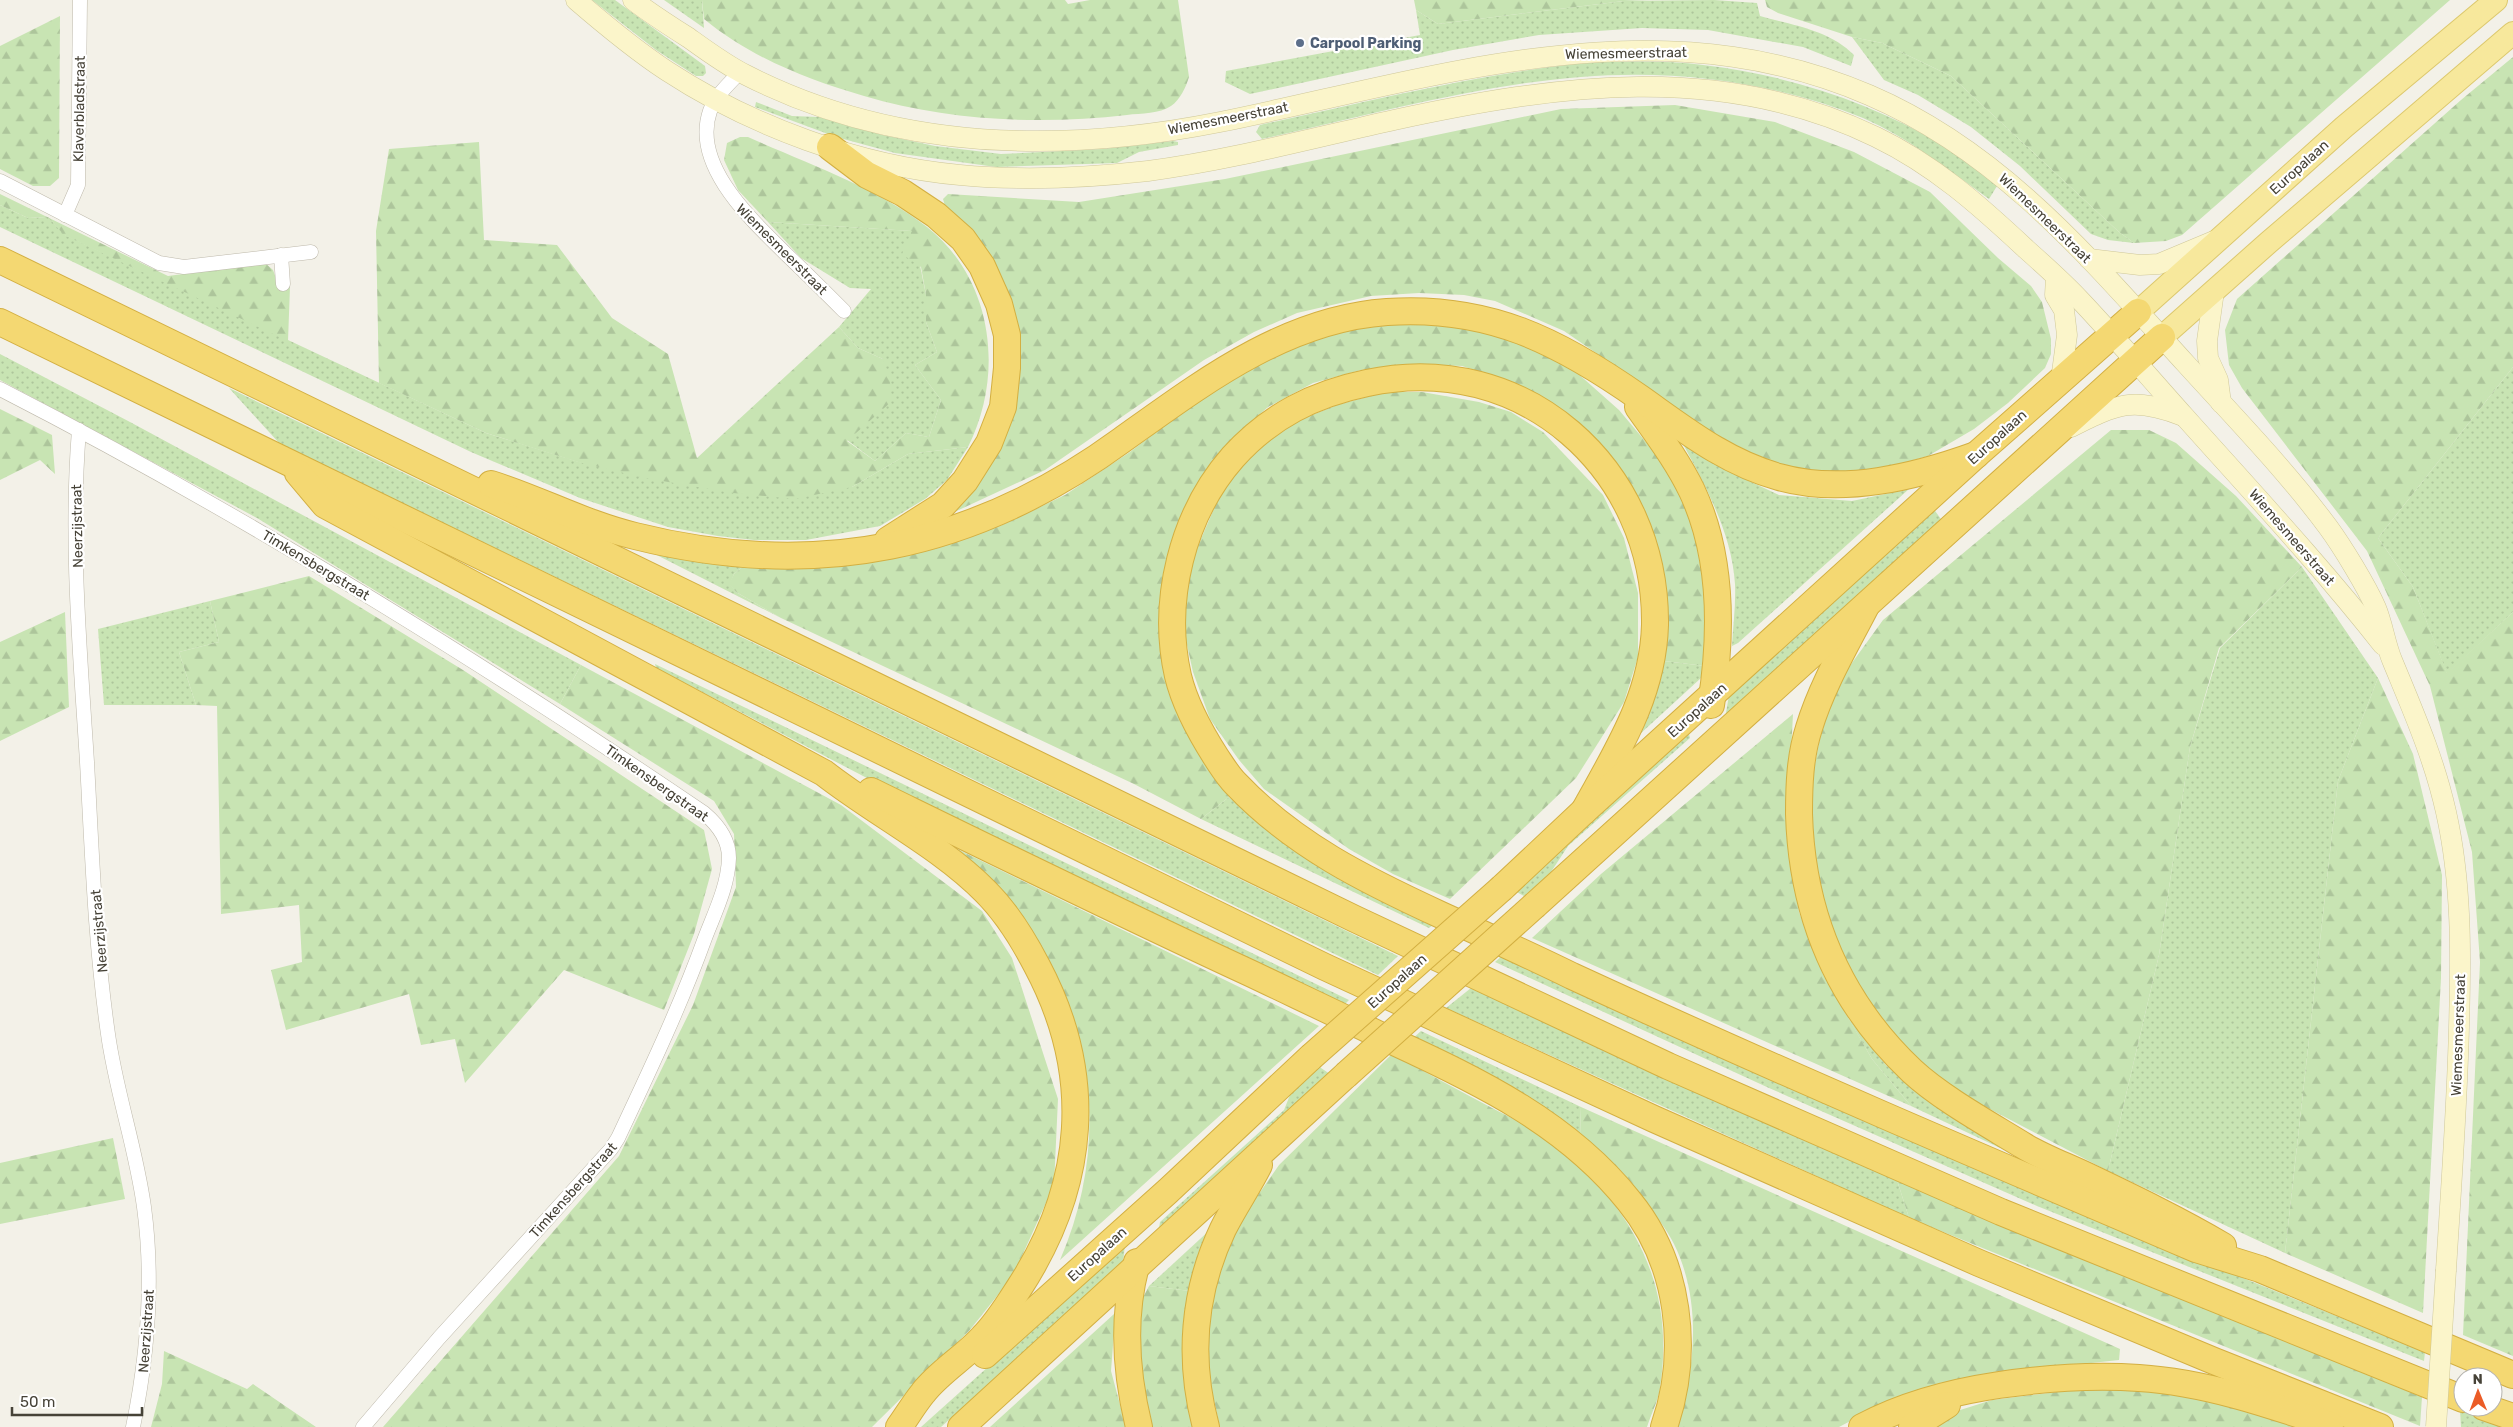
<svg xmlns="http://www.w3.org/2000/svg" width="2513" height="1427" viewBox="0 0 2513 1427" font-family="Rubik,sans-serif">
<defs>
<pattern id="grass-dots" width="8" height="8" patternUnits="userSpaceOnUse" patternTransform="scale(1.25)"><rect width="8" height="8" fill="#c8e4b3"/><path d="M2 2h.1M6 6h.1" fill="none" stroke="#adc59b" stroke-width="1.8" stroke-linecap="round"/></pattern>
<pattern id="forest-firs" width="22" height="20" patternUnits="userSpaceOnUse" patternTransform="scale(1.25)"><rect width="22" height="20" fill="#c8e4b3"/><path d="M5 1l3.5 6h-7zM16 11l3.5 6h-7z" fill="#adc59b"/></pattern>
</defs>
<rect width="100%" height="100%" fill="#f3f1e8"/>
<g fill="url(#grass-dots)">
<path d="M 592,0 L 615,0 L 705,66 L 706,73 L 703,76 L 696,76 L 656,50 Z"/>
<path d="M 664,0 L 702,0 L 704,28 Z"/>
<path d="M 1714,0 L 1757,3 L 1760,16 C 1792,25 1830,30 1854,55 L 1851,66 L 1803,47 L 1708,30 L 1642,28 L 1539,35 L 1453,50 L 1250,94 L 1225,82 L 1226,71 L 1420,35 L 1416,10 L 1438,24 L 1624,1 Z"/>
<path d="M 1852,37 L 1882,43 L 1951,76 L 2119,232 L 2134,243 L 2108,240 L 2091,234 L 2020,166 L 1971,127 L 1918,95 L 1884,80 Z"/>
<path d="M 1593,62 C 1629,62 1667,60 1703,65 C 1788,75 1872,102 1946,147 C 1964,158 1980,173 1997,186 L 1989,199 C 1949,170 1909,138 1863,118 C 1775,82 1676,69 1581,77 C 1476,85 1366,116 1262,139 L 1256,132 L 1260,125 C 1370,101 1480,73 1593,62 Z"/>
<path d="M 756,102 L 792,116 L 819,117 L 883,135 L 935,146 L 1001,154 L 1103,149 L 1173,141 L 1178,142 L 1178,145 L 1139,152 L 1117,163 L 996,167 L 895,153 L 836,137 L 755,107 Z"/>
<path d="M 0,205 L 28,218 L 48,217 L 65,235 L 486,433 L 579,462 L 852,487 L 908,454 L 968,447 L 947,480 L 925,499 L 880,526 L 806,540 L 754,540 L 718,536 L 668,527 L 580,498 L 471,452 L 0,227 Z"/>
<path d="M 768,222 L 913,231 L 926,295 L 926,322 L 937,352 L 915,365 L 941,400 L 929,437 L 906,433 L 875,461 L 847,440 L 883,359 L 858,348 L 839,327 L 871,289 L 850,288 L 801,258 Z"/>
<path d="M 0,354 L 130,422 L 581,665 L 560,704 L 257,518 L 0,380 Z"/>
<path d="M 2513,367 L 2513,612 L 2447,674 L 2413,587 L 2378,538 Z"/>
<path d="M 229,388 L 1398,956 L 1378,975 L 280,444 Z"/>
<path d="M 1683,444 L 1732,473 L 1779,495 L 1852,501 L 1909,489 L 1738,643 L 1732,646 C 1733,626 1736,604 1735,584 C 1732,534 1706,487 1683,444 Z"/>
<path d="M 1933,508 L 1943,522 L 1725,719 L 1729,695 Z"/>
<path d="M 639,546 L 745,565 L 734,574 L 730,584 L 736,592 L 781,618 Z"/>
<path d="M 2302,567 L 2378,678 L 2338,781 L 2285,1253 L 2108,1171 L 2159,955 L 2190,747 L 2220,648 Z"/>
<path d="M 210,601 L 219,642 L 179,652 L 196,705 L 104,705 L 98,629 Z"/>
<path d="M 1664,661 L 1705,666 L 1701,678 L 1640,734 Z"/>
<path d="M 655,664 L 1349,1000 L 1340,1009 L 909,800 L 656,668 Z"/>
<path d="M 1689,734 L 1690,738 L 1568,846 L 1549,875 L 1524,896 L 1509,888 Z"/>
<path d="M 1229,797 L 1256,820 L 1437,922 L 1429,928 L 1201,819 Z"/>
<path d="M 1504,954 L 2034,1193 L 2425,1352 L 2424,1361 L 2037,1206 L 1769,1088 L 1495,962 Z"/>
<path d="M 1471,988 L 1897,1180 L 1909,1218 L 1446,1008 Z"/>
<path d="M 1848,1018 L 1886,1065 L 1920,1093 L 2032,1163 L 1911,1106 L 1872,1059 Z"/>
<path d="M 1421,1031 L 1581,1107 L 1580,1136 L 1411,1040 Z"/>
<path d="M 1318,1066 L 1333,1076 L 1158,1234 L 1160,1222 L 1284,1110 L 1294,1085 Z"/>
<path d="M 1212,1228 L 1190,1291 L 1149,1286 Z"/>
<path d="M 1125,1244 L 1123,1263 L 941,1427 L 921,1427 Z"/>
<path d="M 2460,1410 L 2505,1427 L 2461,1427 Z"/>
</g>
<g fill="url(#forest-firs)">
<path d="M 702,0 L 1065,0 L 1068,4 L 1090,0 L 1178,0 L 1189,77 C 1186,87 1180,100 1171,106 C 1160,114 1141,113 1127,115 C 1040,125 949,121 864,96 C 808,80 750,57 704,19 Z"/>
<path d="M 1414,0 L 1650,0 L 1624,1 L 1438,24 L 1416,10 Z"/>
<path d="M 1765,0 L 2450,0 L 2182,235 L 2166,241 L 2134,243 L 2119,232 L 1951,76 L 1882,43 L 1852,37 L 1778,13 L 1767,7 Z"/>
<path d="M 60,16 L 59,178 L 50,186 L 33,186 L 0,169 L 0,46 Z"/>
<path d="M 2513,57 L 2513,367 L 2378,538 L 2413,587 L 2447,673 L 2513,612 L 2513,1356 L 2463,1335 L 2480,962 L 2472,852 L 2430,686 L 2367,551 L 2242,388 L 2229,365 L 2225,330 L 2237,299 L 2461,100 Z"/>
<path d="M 1675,105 L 1775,122 L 1854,152 L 1930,192 L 1998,258 L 2031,286 L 2042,302 L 2051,339 L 2051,354 L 2045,368 L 2008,403 L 1974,429 L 1928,456 L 1889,467 L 1847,473 L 1802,472 L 1762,462 L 1723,440 L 1564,331 L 1495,301 L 1464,295 L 1419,293 L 1371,296 L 1297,313 L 1254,332 L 1204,360 L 1045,470 L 948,515 L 1016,370 L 946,209 L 943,199 L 948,194 L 1079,202 L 1225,179 L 1561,109 Z"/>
<path d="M 740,137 L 748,137 C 804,162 880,189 927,227 C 993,279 1005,374 968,447 L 908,454 L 852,487 L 795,499 L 733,493 L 645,478 L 578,462 L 486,433 L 379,383 L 376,231 L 389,149 L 479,142 L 484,240 L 557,245 L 612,318 L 668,354 L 697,458 L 839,327 L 858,348 L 883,359 L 890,380 L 891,402 L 847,441 L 875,461 L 906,433 L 929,437 L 941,400 L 915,365 L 937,352 L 926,322 L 926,295 L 921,267 L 902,254 L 912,231 L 768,222 L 738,190 L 724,160 L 727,143 Z"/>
<path d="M 0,194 L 168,276 L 265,263 L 273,270 L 280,289 L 290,287 L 288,341 L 64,235 L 48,217 L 28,218 L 0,205 Z"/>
<path d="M 1393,321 L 1470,327 L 1531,346 L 1575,371 L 1619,410 L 1667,467 L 1687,503 L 1708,582 L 1705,666 L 1664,661 L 1668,626 L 1667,593 L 1657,548 L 1638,501 L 1581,427 L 1543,398 L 1513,382 L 1462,366 L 1410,364 L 1361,370 L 1313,383 L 1268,407 L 1235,436 L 1204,477 L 1167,681 L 1181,723 L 1229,797 L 1201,819 L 1134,784 L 781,618 L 736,592 L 729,584 L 734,574 L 745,565 L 802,569 L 915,554 L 1000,526 L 1065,495 L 1130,452 L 1214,387 L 1254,363 L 1346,327 Z"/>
<path d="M 1385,392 L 1422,392 L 1479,402 L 1511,412 L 1543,432 L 1603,495 L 1624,538 L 1638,593 L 1638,657 L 1624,702 L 1576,778 L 1450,899 L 1393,874 L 1349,849 L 1264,789 L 1239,760 L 1210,719 L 1193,672 L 1185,636 L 1184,597 L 1188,569 L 1225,483 L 1255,451 L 1292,423 L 1337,405 Z"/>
<path d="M 0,409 L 52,435 L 55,474 L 40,460 L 0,480 Z"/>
<path d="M 2111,430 L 2149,430 L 2176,443 L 2236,496 L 2302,567 L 2219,648 L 2190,747 L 2159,955 L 2108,1171 L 1961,1094 L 1914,1059 L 1873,1016 L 1828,931 L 1811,850 L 1812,780 L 1820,737 L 1832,701 L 1849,667 L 1883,620 Z"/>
<path d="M 309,576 L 463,670 L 704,830 L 712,869 L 694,934 L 664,1010 L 564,970 L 465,1083 L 455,1039 L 421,1045 L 409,994 L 286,1030 L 271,970 L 302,962 L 299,905 L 221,914 L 217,706 L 196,705 L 179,652 L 219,642 L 210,601 Z"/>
<path d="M 65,612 L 69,707 L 0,741 L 0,642 Z"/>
<path d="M 581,665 L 841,805 L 982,911 L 1012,958 L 1058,1099 L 1054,1185 L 1013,1276 L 969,1331 L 872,1427 L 383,1427 L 619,1156 L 693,1005 L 736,887 L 734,834 L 714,801 L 560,704 Z"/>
<path d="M 2378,678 L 2413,754 L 2442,875 L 2441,978 L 2423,1313 L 2285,1253 L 2338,781 Z"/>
<path d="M 1793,714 L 1787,831 L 1799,912 L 1823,974 L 1872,1059 L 1911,1106 L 1532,938 L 1601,874 Z"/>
<path d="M 957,849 L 1319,1026 L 1060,1260 C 1124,1112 1081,951 957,849 Z"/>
<path d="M 1392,1054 C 1425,1072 1458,1090 1492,1108 C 1508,1117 1527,1124 1542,1135 C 1627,1198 1677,1279 1660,1388 C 1658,1401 1651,1414 1647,1427 L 1220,1427 L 1209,1379 L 1207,1332 L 1218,1276 L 1229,1245 L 1247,1211 L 1279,1165 Z"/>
<path d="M 1581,1107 L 2120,1349 L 2119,1360 L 1990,1374 L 1940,1383 L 1881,1405 L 1839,1427 L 1676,1427 C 1696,1369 1702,1301 1674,1244 C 1667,1230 1656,1216 1647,1203 C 1628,1176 1607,1154 1580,1136 Z"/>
<path d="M 113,1138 L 125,1199 L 0,1224 L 0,1163 Z"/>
<path d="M 1897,1180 L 2422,1397 L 2420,1426 L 1909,1218 Z"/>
<path d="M 1149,1286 L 1190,1291 C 1179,1337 1185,1381 1195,1427 L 1148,1427 L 1137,1364 L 1140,1303 Z"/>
<path d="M 1114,1314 L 1115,1319 L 1111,1371 L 1126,1427 L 990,1427 Z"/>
<path d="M 164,1351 L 247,1389 L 253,1384 L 316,1427 L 151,1427 L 162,1384 Z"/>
<path d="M 2090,1388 L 2146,1389 L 2214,1400 L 2296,1427 L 1935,1427 L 1957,1411 L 1992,1400 Z"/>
</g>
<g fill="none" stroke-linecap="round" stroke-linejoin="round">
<defs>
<g id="street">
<path d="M 740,72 C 729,84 716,95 710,111 C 691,166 753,221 787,255 C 806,273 825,292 844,311"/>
<path d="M 0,181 L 159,263 L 184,267 L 311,252"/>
<path d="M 65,215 L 78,185 L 80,0"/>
<path d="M 281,255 L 283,284"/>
<path d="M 0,389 C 244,514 477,659 704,813 C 717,824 729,840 729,858 C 728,886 715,912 705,938 C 680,1007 649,1072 618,1138 L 611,1149 L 439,1338 L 363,1427"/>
<path d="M 79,430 C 70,540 80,652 87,762 C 92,852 95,944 108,1034 C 116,1092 136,1148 144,1207 C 154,1281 148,1354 133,1427"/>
</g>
<g id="secondary">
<path d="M 576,0 C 605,25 635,50 667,71 C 751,126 859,166 960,175 C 1022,181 1086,178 1148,171 C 1231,160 1313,138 1394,120 C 1556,85 1720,61 1876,137 C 1934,165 1979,205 2026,249 C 2044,265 2062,281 2079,299 C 2115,337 2149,377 2184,416 C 2251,491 2320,565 2383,645"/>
<path d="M 633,0 C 651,14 670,26 689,38 C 707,51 726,65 746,75 C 895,151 1059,154 1220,122 C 1437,78 1654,2 1869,95 C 2002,152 2091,260 2186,364 C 2234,417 2285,469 2328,527 C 2342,546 2367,587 2376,608 C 2383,625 2385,643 2392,660 C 2413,711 2434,758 2446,812 C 2462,883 2461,956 2459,1027 C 2457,1108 2451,1189 2446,1270"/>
<path d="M 2089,259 L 2140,265 L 2159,264 L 2214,241"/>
<path d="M 2056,277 L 2055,295 L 2064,310 L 2067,335 L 2061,380"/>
<path d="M 2214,291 L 2207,341 L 2208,358 L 2218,380 L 2221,403"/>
<path d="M 2071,427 C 2117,404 2133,396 2183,416"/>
</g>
<g id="primary">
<path d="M 2138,312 L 2344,127 L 2496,0"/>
<path d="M 2162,337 L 2269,242 L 2513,33"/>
</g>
<g id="highway">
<path d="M 830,147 L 867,175 L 903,193 L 936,215 L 963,239 L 982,266 L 999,304 L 1007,335 L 1007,368 L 1003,407 L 989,443 L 965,481 L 943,505 L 888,540"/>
<path d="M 0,260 L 1355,919 L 1668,1066 L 2001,1212 L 2463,1399"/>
<path d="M 0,322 L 1325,967 L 1654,1119 L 1979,1263 L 2214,1361 L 2380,1427"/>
<path d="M 1638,407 C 1657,434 1677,460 1692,491 C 1723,557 1722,635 1711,705"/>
<path d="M 298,473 L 325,505 L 824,773 C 875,813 941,846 986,892 C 1007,913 1023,939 1037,966 C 1095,1075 1086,1185 1019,1288 C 1008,1305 997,1323 983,1337 C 965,1357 939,1372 923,1393 C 914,1404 907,1416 899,1427"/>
<path d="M 491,484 C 539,499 585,524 635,536 C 815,581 973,549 1122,440 C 1202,383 1285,319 1387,312 C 1488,305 1559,341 1640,398 C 1684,429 1725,462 1779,477 C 1843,495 1915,477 1976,455"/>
<path d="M 1866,606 C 1846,645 1822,685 1809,728 C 1800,756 1799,785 1799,814 C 1802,915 1838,1001 1912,1071 C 1941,1098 1990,1125 2024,1146 C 2044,1158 2066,1166 2087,1176 C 2133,1198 2179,1220 2223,1246"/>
<path d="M 871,791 C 998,853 1124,915 1252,974 C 1298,996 1345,1018 1392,1041 C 1479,1081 1568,1124 1629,1201 C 1680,1263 1690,1352 1664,1427"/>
<path d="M 1584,811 C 1617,751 1653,696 1655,625 C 1657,469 1523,349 1367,383 C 1314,394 1270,416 1233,457 C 1182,515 1161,601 1178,676 C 1185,705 1200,732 1216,757 C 1222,766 1228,776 1236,784 C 1294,845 1365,880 1441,915 C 1485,935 1529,955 1572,976 C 1778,1071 1987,1160 2196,1249 L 2260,1269 L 2513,1375"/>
<path d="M 1502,888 L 1584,811 L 1976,455 L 2138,312"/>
<path d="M 1535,905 L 2162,337"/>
<path d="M 1137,1262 C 1122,1315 1126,1374 1139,1427"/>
<path d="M 985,1355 L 1168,1191 L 1311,1057"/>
<path d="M 2484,1407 L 2513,1417"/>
<path d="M 961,1427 L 1346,1075"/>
<path d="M 1206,1427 C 1188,1360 1193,1292 1223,1229 C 1234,1207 1248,1187 1259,1165"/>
<path d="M 1862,1427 C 1905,1404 1952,1392 1999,1385 C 2046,1378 2092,1375 2139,1378 C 2204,1382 2269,1404 2330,1425"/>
<path d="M 1912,1427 L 1947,1405"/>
</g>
</defs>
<use href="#street" stroke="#beb9ab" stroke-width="15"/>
<use href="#secondary" stroke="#cfc89a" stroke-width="21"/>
<use href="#primary" stroke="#dcc86d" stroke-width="24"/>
<use href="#highway" stroke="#d3af42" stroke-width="28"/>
<use href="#street" stroke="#fff" stroke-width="14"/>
<use href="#secondary" stroke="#fbf5ca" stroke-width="20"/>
<use href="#primary" stroke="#f7e89c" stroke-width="22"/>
<use href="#highway" stroke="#f4d872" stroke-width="26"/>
<defs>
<path id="secondary-bridge" d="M 2436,1427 L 2446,1270"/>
<g id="highway-bridge">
<path d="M 1311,1057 L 1502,888"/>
<path d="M 1346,1075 L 1535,905"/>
</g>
</defs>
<use href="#secondary-bridge" stroke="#cfc89a" stroke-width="21" stroke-linecap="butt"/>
<use href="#highway-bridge" stroke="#d3af42" stroke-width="28" stroke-linecap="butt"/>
<use href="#secondary-bridge" stroke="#fbf5ca" stroke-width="20"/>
<use href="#highway-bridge" stroke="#f4d872" stroke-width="26"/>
</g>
<circle fill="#5c6f8a" stroke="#fff" stroke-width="2" cx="1300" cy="43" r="5"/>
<g text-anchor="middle" stroke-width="4.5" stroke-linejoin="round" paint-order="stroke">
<g font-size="14" font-weight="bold" fill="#4e5e75" stroke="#fff" text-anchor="start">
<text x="1310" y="48">Carpool Parking</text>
</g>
<g font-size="14" fill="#464237" stroke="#fff">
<text transform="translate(1626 53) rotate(-1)" y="5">Wiemesmeerstraat</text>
<text transform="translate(79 109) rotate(-89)" y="5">Klaverbladstraat</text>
<text transform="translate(1228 118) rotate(-11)" y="5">Wiemesmeerstraat</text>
<text transform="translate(2299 167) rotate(-42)" y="5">Europalaan</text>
<text transform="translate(2045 218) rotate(44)" y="5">Wiemesmeerstraat</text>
<text transform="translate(782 249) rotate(45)" y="5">Wiemesmeerstraat</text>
<text transform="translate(1997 437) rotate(-42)" y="5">Europalaan</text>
<text transform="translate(77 526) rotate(-91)" y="5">Neerzijstraat</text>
<text transform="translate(2292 537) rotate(49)" y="5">Wiemesmeerstraat</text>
<text transform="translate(316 565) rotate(31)" y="5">Timkensbergstraat</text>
<text transform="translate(1697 710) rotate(-42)" y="5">Europalaan</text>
<text transform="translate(657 783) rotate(35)" y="5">Timkensbergstraat</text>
<text transform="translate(99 931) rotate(-95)" y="5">Neerzijstraat</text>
<text transform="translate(1397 981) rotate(-42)" y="5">Europalaan</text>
<text transform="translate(2458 1035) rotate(-88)" y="5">Wiemesmeerstraat</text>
<text transform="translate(573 1190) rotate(-48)" y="5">Timkensbergstraat</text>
<text transform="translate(1097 1254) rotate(-42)" y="5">Europalaan</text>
<text transform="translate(146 1331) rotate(-86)" y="5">Neerzijstraat</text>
</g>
</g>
<g transform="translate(2478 1392) rotate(359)"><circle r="24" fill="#ffffff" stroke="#b5b3af"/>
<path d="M0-4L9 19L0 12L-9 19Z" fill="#eb5c27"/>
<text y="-8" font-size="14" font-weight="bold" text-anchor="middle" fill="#464237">N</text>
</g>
<path d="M12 1407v8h130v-8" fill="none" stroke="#464237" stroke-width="2.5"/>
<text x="20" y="1407" font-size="15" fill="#464237" stroke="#ffffff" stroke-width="4" paint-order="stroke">50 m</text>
</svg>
